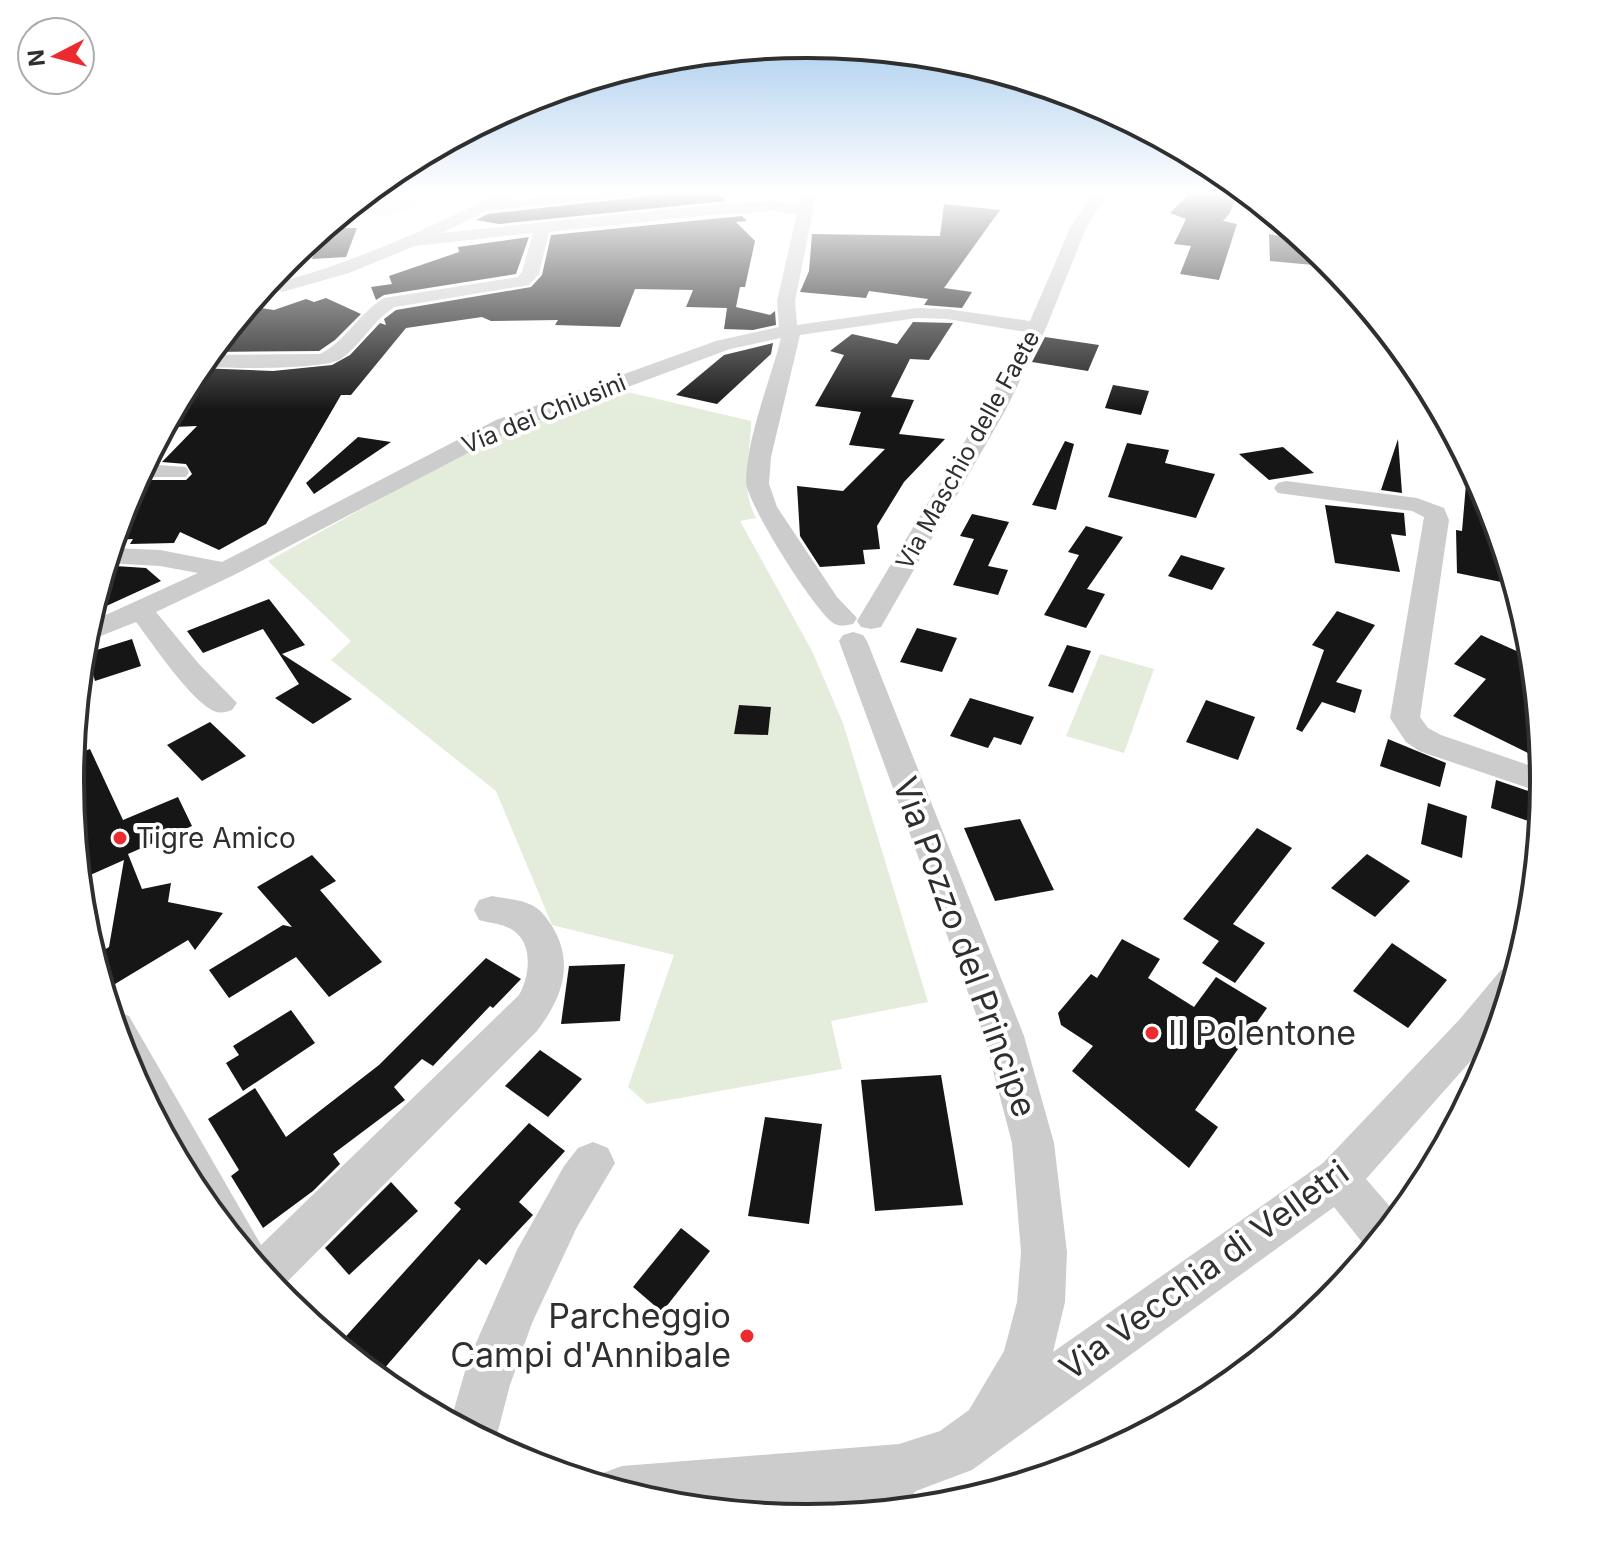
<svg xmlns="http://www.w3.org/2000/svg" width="1614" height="1563" viewBox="0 0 1614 1563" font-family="Inter,sans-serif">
<rect width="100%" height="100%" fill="#fff"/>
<g fill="#e4eddc" fill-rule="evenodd">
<path d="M 370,191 L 444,191 L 389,217 L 348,209 Z"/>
<path d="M 615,389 L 751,421 C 751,456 739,486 756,518 L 740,521 L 812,651 L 843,723 L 928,1002 L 831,1021 L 842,1069 L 647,1104 L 628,1087 L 674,955 L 552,925 L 496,791 L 331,660 L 351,641 L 268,561 L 497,434 ZM 739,705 L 771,707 L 768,735 L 734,734 Z"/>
<path d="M 1100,654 L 1154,669 L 1124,753 L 1066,736 Z"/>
</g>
<g fill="#161616">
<path d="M 692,191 L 716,191 L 726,201 L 499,224 L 476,220 L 488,214 Z"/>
<path d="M 1192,191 L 1237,192 L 1230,213 L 1223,221 L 1237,224 L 1219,280 L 1180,274 L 1191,246 L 1174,244 L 1186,219 L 1170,213 Z"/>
<path d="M 944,204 L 1000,210 L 944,288 L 972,292 L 962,308 L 924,305 L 928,299 L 869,291 L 866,298 L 800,292 L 809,271 L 812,234 L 940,236 Z"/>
<path d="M 742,216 L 747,221 L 736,222 L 755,241 L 745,287 L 740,287 L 736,307 L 770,315 L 775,311 L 776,325 L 753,330 L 724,329 L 727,308 L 686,307 L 693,290 L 635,289 L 620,327 L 555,325 L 558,320 L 491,321 L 482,317 L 406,328 L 351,395 L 341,395 L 266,524 L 219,550 L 180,532 L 174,543 L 130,544 L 133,539 L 113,540 L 126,500 L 145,480 L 186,480 L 192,474 L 186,464 L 162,462 L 197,426 L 174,427 L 168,421 L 197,368 L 273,371 L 332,365 L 350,355 L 380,323 L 386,325 L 384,319 L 396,310 L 531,287 L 542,275 L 551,235 Z"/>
<path d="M 325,228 L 357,228 L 346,257 L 312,259 Z"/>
<path d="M 1269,234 L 1305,241 L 1311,245 L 1313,265 L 1270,261 Z"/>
<path d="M 529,237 L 516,274 L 384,295 L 376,300 L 371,287 L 392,284 L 389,276 L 459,252 L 458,247 Z"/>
<path d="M 326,298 L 361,314 L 335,340 L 319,351 L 210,352 L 248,306 L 274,310 L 306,299 L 314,302 Z"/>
<path d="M 913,322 L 953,323 L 929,360 L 910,359 L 891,397 L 914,400 L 899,434 L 945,439 L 904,482 L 877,526 L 880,549 L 863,550 L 865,564 L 820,567 L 800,536 L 797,486 L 843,491 L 885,449 L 849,445 L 861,412 L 815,406 L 844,355 L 830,351 L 852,334 L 897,344 Z"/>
<path d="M 1045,337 L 1099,345 L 1088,371 L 1032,362 Z"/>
<path d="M 773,343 L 771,354 L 717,404 L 676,395 L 724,355 Z"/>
<path d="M 1113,385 L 1149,391 L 1141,415 L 1105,408 Z"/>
<path d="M 358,437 L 391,442 L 314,494 L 306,483 Z"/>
<path d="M 1398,439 L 1402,493 L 1381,490 Z"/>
<path d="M 1065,441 L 1074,444 L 1056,510 L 1032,505 Z"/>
<path d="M 1127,443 L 1169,450 L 1165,463 L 1215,474 L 1196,518 L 1108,497 Z"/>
<path d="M 1283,447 L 1314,473 L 1269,480 L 1239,454 Z"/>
<path d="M 1468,461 L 1489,500 L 1503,549 L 1506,583 L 1457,573 L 1456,530 L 1462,531 Z"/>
<path d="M 1325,505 L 1404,513 L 1406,536 L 1391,534 L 1400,572 L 1335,563 Z"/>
<path d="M 972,514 L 1009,522 L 988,566 L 1008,570 L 998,595 L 953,585 L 974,539 L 960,536 Z"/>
<path d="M 1086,526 L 1123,537 L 1087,589 L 1105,594 L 1086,628 L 1044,615 L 1079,555 L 1068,552 Z"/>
<path d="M 1181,555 L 1225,568 L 1212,590 L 1168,576 Z"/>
<path d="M 115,566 L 146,568 L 161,581 L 91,613 L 100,582 Z"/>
<path d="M 269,599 L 305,645 L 282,654 L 352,699 L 313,724 L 275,698 L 299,684 L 263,629 L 203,653 L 187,631 Z"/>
<path d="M 1337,611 L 1375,625 L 1336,682 L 1362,690 L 1355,713 L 1322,702 L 1302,732 L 1296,729 L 1324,650 L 1312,645 Z"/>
<path d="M 917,628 L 957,638 L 942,672 L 900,662 Z"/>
<path d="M 1481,635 L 1532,658 L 1542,760 L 1453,716 L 1486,679 L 1454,664 Z"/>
<path d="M 132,639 L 141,666 L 95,681 L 87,653 Z"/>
<path d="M 1067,645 L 1091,651 L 1073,693 L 1048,686 Z"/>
<path d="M 970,698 L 1034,717 L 1021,745 L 994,737 L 988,748 L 950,736 Z"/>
<path d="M 1206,700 L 1255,717 L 1238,760 L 1186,742 Z"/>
<path d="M 739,705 L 771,707 L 768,735 L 734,734 Z"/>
<path d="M 210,722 L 246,756 L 202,781 L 167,745 Z"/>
<path d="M 1388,739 L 1446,763 L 1440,787 L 1380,766 Z"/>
<path d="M 90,749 L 123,820 L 178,797 L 192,826 L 128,854 L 142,889 L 171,883 L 168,902 L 223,913 L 195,950 L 188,940 L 115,984 L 96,955 L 109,947 L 124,860 L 88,876 L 75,840 L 70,782 L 72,756 Z"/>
<path d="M 1496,780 L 1543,796 L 1540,825 L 1491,808 Z"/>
<path d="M 1428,803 L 1467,816 L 1462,858 L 1421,844 Z"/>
<path d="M 1020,819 L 1054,890 L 995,901 L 964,828 Z"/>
<path d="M 1257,828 L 1292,848 L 1233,924 L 1265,943 L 1235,983 L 1202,963 L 1219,941 L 1183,919 Z"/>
<path d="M 1367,854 L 1410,881 L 1375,917 L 1331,888 Z"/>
<path d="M 312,855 L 336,881 L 320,890 L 382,962 L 329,997 L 296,957 L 229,998 L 209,970 L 283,925 L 292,927 L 257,887 Z"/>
<path d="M 1122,939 L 1160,959 L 1148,978 L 1194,1007 L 1216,977 L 1267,1008 L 1195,1110 L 1218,1127 L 1189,1168 L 1072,1071 L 1093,1046 L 1061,1025 L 1058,1013 L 1091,974 L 1097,978 Z"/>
<path d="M 1392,943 L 1447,980 L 1408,1028 L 1353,991 Z"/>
<path d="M 486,958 L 521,979 L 493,1008 L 490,1006 L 433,1066 L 422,1059 L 394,1087 L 405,1100 L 333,1154 L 340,1164 L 313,1191 L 263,1228 L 231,1176 L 239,1170 L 208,1119 L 255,1088 L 286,1137 L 379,1065 Z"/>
<path d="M 625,964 L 620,1021 L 561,1024 L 569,966 Z"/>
<path d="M 291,1010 L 315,1043 L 243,1091 L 226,1063 L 239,1055 L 233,1046 Z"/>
<path d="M 540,1050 L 582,1079 L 548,1117 L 505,1086 Z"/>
<path d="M 941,1075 L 963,1205 L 875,1211 L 861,1080 Z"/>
<path d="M 765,1117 L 822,1124 L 809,1224 L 748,1216 Z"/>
<path d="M 529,1123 L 565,1151 L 519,1202 L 533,1215 L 486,1265 L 479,1259 L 376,1378 L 339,1344 L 461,1209 L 454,1203 Z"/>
<path d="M 391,1182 L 418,1211 L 349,1275 L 325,1248 Z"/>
<path d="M 681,1228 L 710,1251 L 662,1312 L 633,1287 Z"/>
</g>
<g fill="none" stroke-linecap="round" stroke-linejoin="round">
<g fill="#ccc" fill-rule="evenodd">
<path d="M 503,191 L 521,191 L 506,201 L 604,191 L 650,191 L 643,195 L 487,211 L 442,233 L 710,205 L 774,201 L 799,205 L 803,191 L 817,191 L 795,301 L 797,325 L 917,308 L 947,309 L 1030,321 L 1071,226 L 1095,191 L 1109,191 L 1087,226 L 1046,328 L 1005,411 L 881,627 L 871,629 L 861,627 L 857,621 L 983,411 L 1026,332 L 947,319 L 917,318 L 800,335 L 771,457 L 769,484 L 777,507 L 837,597 L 857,618 L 853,624 C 847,625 841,627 835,624 C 817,615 745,501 746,481 C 747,436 770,382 781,338 L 730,349 L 512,430 L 234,575 L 156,612 L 198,663 L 237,703 L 232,710 C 226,712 221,714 214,711 C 191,701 152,643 136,622 L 83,643 L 88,623 L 198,573 L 160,566 L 106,563 L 111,548 L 160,550 L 222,562 L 496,420 L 716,341 L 779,327 L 777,301 L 797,214 L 774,211 L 710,215 L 549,232 L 539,274 L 529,285 L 395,307 C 373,320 362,344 341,359 C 324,370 223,369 198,366 L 207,355 L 320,354 C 346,341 359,313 384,298 L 518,277 L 522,272 L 533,233 L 415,246 L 349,273 L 282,292 L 273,287 L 276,283 C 356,262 430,228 503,191 Z"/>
<path d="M 144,464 L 186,467 L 189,472 L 186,477 L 138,477 Z"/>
<path d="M 1286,481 L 1417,498 L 1444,508 L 1449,520 L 1420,717 L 1428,728 L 1441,735 L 1543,770 L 1543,793 L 1419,751 L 1406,742 L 1390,718 L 1424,517 L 1412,511 L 1278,493 L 1274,488 L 1278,483 Z"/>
<path d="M 853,632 L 863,635 L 867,641 L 1024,1036 L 1054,1143 L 1067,1252 L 1065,1302 L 1053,1352 L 1323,1163 L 1459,1020 L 1501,970 L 1518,966 L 1499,1029 L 1366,1179 L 1399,1217 L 1370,1252 L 1334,1207 L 972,1470 L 916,1491 L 900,1510 L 838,1516 L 842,1502 L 723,1511 L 663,1505 L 598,1485 L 603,1473 L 622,1466 L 899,1444 L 940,1431 L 969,1410 L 1004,1351 L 1017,1302 L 1021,1252 L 1012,1143 L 984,1036 L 839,641 L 843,635 Z"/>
<path d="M 492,896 C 505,899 524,899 535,907 C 542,911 548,920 552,926 C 575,964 562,998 537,1031 L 277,1292 L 194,1191 L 125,1063 L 110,1012 L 115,1011 L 129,1016 L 261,1245 L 519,995 C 530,976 534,942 511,929 C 503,924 489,923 479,920 L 474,910 L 479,900 Z"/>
<path d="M 593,1142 L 608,1148 L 615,1163 L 577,1227 L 532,1323 L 510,1385 L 494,1446 L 450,1423 L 468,1361 L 517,1250 L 564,1166 L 578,1148 Z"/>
</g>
</g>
<linearGradient id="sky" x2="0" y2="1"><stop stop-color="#9bc4ea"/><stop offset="0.47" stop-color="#fff"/><stop offset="1" stop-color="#fff" stop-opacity="0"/></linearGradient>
<rect width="1614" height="410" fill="url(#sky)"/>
<g fill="#eb2b2f" stroke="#fff" stroke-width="3">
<circle cx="120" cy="838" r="8"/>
<circle cx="1152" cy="1033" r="8"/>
<circle cx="747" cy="1336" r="8"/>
</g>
<g text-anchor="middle" stroke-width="8" stroke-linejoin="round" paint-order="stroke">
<g font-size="24" fill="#2f2f2f" stroke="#fff">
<text transform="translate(544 414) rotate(-22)" y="8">Via dei Chiusini</text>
<text transform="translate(968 450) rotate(-61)" y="8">Via Maschio delle Faete</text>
</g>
<g font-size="28" fill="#2f2f2f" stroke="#fff" text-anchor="start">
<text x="136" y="848">Tigre Amico</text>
</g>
<g font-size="34" fill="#2f2f2f" stroke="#fff">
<text transform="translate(965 947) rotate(70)" y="12">Via Pozzo del Principe</text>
<text transform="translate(1204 1270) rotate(-36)" y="12">Via Vecchia di Velletri</text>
</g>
<g font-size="34" fill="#2f2f2f" stroke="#fff" text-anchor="start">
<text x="1168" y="1045">Il Polentone</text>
<text x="731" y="1328" text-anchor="end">Parcheggio<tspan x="731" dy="39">Campi d'Annibale</tspan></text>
</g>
</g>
<path d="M0 0H1614V1563H0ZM84 781a723 723 0 1 1 1446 0a723 723 0 1 1-1446 0Z" fill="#fff" fill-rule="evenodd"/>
<path fill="none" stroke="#2f2f2f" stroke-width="4" d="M84 781a723 723 0 1 1 1446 0a723 723 0 1 1-1446 0Z"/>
<g transform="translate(56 56) rotate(264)"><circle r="38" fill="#ffffff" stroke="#acacac" stroke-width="2"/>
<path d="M0-6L14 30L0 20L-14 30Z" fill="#eb2b2f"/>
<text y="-12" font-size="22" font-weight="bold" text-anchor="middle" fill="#2f2f2f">N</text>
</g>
</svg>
